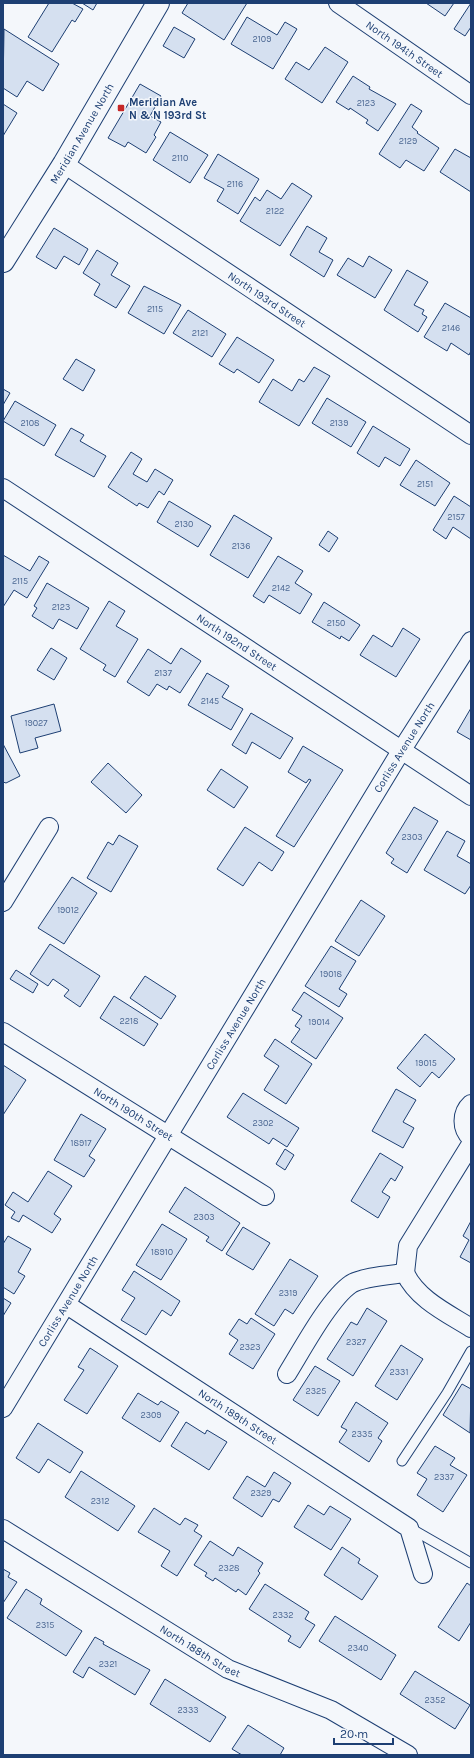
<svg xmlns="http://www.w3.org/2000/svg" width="474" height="1758" viewBox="0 0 474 1758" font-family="Karla,sans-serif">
<rect width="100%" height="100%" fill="#f4f7fb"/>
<g fill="#d5e0f0" stroke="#1d3f73">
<path d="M 49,3 L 72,3 L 83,9 L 75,22 L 72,20 L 52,52 L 28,37 Z"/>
<path d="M 82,3 L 97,3 L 93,10 Z"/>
<path d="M 188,3 L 247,3 L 224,40 L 182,13 Z"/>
<path d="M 426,3 L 454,3 L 445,16 Z"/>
<path d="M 471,3 L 471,27 L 465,36 L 454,29 Z"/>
<path d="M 247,17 L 277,35 L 285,22 L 297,29 L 273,69 L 231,44 Z"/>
<path d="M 174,27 L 195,39 L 184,58 L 163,46 Z"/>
<path d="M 4,29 L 59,64 L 43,91 L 27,81 L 17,97 L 3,88 Z"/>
<path d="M 325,47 L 348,62 L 322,103 L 285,79 L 296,62 L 309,70 Z"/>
<path d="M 353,76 L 370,87 L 369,89 L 396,104 L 378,131 L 366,123 L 368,120 L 350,108 L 349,110 L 336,102 Z"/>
<path d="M 140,84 L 161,96 L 150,116 L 161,122 L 154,135 L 156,137 L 146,153 L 128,142 L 125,147 L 108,138 Z"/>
<path d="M 3,104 L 17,113 L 3,136 Z"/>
<path d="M 411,104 L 422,111 L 412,127 L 418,132 L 417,133 L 439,148 L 424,171 L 406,160 L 400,168 L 379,154 Z"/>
<path d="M 170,132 L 208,155 L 190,183 L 153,160 Z"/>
<path d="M 455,149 L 471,158 L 471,192 L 440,172 Z"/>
<path d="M 218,154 L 259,179 L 238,214 L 217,201 L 224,189 L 204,178 Z"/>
<path d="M 292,183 L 312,196 L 280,246 L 240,221 L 255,197 L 260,201 L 267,190 L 281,199 Z"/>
<path d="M 307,226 L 327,238 L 319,252 L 333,260 L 324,277 L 290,255 Z"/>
<path d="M 54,228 L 88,249 L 79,265 L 64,256 L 56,269 L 36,257 Z"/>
<path d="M 97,250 L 118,263 L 111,275 L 130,286 L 116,308 L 94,295 L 100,284 L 83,273 Z"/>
<path d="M 369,256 L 392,270 L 375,298 L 337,275 L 348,258 L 363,267 Z"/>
<path d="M 407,270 L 428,282 L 414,305 L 424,310 L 422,314 L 427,317 L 418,332 L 384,310 Z"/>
<path d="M 144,286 L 181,305 L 164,334 L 128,313 Z"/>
<path d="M 445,303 L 471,318 L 471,351 L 469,355 L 451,343 L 447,351 L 424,337 Z"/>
<path d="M 188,310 L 226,334 L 212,357 L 173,333 Z"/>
<path d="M 237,337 L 274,360 L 259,383 L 237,369 L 234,373 L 219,364 Z"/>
<path d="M 76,359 L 95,370 L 83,391 L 63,379 Z"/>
<path d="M 314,367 L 330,376 L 299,426 L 259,402 L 273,379 L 292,391 L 299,379 L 304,382 Z"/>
<path d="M 3,389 L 10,393 L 3,405 Z"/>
<path d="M 327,398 L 366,422 L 351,447 L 312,423 Z"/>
<path d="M 15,401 L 56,425 L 44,446 L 3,421 Z"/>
<path d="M 373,426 L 410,449 L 400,466 L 385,457 L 379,467 L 357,453 Z"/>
<path d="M 71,428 L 84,435 L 80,441 L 106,456 L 94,477 L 55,455 Z"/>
<path d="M 131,452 L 142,459 L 133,474 L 147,482 L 155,469 L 173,480 L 164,495 L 159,491 L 148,508 L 139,503 L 137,506 L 108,487 Z"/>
<path d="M 416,460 L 450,483 L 435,506 L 400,485 Z"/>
<path d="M 454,496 L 471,507 L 471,539 L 453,527 L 446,539 L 433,530 Z"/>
<path d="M 169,501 L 211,526 L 198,547 L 157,522 Z"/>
<path d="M 234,515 L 272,538 L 248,578 L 210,555 Z"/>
<path d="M 328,531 L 338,538 L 329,552 L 319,545 Z"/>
<path d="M 3,555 L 30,571 L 39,556 L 49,562 L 27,598 L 14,590 L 3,607 Z"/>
<path d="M 278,556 L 303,571 L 295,583 L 312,594 L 300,614 L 269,595 L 264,603 L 253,596 Z"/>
<path d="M 47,583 L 89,608 L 77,629 L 59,619 L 53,629 L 32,616 L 37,608 L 34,606 Z"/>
<path d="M 109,601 L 125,611 L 116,626 L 138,639 L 115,677 L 103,670 L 106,665 L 80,649 Z"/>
<path d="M 324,602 L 360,625 L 349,641 L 341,636 L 340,639 L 312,622 Z"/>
<path d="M 403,628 L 420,639 L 396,677 L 360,655 L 373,635 L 392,647 Z"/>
<path d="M 51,648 L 67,658 L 54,680 L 37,670 Z"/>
<path d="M 181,648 L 201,661 L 180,693 L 169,686 L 167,690 L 157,684 L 149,696 L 127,682 L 148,649 L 171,664 Z"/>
<path d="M 207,673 L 229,686 L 222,697 L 243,709 L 231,730 L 188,705 Z"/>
<path d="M 54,704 L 61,731 L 35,738 L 38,748 L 20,753 L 11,716 Z"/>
<path d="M 471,708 L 471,740 L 457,732 Z"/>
<path d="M 251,713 L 293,738 L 280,759 L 252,742 L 246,754 L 232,745 Z"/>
<path d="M 3,744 L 20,776 L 6,783 L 3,782 Z"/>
<path d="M 303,746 L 343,770 L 294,847 L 276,836 L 311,780 L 309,779 L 306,783 L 288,772 Z"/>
<path d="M 108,763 L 142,795 L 126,813 L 91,782 Z"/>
<path d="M 221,769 L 248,787 L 234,808 L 207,790 Z"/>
<path d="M 414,807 L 438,821 L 407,873 L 391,863 L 394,859 L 386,853 Z"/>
<path d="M 245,827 L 284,852 L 272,871 L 259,862 L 243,886 L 217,869 Z"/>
<path d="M 447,831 L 465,841 L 457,856 L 471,864 L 471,885 L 465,894 L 424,870 Z"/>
<path d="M 119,835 L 138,846 L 111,892 L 87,878 L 108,842 L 113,845 Z"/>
<path d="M 72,877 L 97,893 L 64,944 L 38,928 Z"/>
<path d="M 361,900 L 385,916 L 359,956 L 335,941 Z"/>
<path d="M 50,944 L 100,976 L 80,1007 L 64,996 L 69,990 L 53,979 L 48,986 L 30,974 Z"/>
<path d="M 331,946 L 356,961 L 339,989 L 347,994 L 339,1007 L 305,986 Z"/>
<path d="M 16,970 L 38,984 L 33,993 L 10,979 Z"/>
<path d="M 145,976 L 176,996 L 161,1019 L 130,998 Z"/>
<path d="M 304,992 L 343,1018 L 316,1059 L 291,1042 L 300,1029 L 295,1026 L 302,1016 L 292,1010 Z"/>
<path d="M 114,996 L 158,1024 L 144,1046 L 100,1018 Z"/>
<path d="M 425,1034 L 455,1059 L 439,1078 L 432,1072 L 420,1087 L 397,1068 Z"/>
<path d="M 275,1039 L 312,1064 L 286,1104 L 264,1090 L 279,1066 L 264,1056 Z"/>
<path d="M 3,1065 L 26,1080 L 3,1115 Z"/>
<path d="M 396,1089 L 416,1100 L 403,1122 L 414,1128 L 403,1148 L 372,1131 Z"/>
<path d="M 243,1093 L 299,1128 L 287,1147 L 273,1138 L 269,1144 L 227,1117 Z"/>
<path d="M 81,1114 L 106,1129 L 89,1156 L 95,1160 L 84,1177 L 54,1160 Z"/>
<path d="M 285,1149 L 294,1155 L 285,1170 L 276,1164 Z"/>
<path d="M 380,1153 L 403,1167 L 395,1181 L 391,1178 L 382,1192 L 390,1197 L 378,1218 L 351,1201 Z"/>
<path d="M 48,1171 L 72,1186 L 54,1214 L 61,1219 L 52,1233 L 23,1215 L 19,1222 L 11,1218 L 15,1212 L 5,1205 L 13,1192 L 28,1202 Z"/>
<path d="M 185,1187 L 240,1223 L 222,1251 L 206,1241 L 209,1237 L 169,1212 Z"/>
<path d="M 471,1221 L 471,1263 L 460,1257 L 469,1240 L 463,1236 Z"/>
<path d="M 162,1224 L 187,1239 L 161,1280 L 136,1265 Z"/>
<path d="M 243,1227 L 270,1243 L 253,1270 L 226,1254 Z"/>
<path d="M 8,1236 L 31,1249 L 18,1272 L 25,1276 L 14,1294 L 3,1287 L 3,1244 Z"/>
<path d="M 290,1259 L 318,1276 L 293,1314 L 285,1309 L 274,1326 L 255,1314 Z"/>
<path d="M 134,1271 L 180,1301 L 171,1316 L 162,1310 L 146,1335 L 121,1320 L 135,1298 L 122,1290 Z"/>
<path d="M 3,1298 L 11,1303 L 3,1316 Z"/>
<path d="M 367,1308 L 387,1321 L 353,1376 L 327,1359 L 351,1322 L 357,1325 Z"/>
<path d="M 251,1318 L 275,1334 L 253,1369 L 229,1354 L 238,1340 L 229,1334 L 239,1319 L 247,1324 Z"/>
<path d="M 401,1345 L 423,1359 L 397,1400 L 375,1386 Z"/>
<path d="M 90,1348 L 118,1366 L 87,1414 L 64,1400 L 84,1370 L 78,1367 Z"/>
<path d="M 315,1366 L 340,1381 L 318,1416 L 293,1400 Z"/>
<path d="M 462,1384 L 471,1389 L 470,1433 L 443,1415 Z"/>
<path d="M 138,1393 L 158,1405 L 161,1401 L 179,1412 L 160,1442 L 122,1418 Z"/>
<path d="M 356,1402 L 388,1423 L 378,1438 L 382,1441 L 369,1462 L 339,1442 L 347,1430 L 341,1427 Z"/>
<path d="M 186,1422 L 205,1434 L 207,1430 L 227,1442 L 209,1470 L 171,1446 Z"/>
<path d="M 38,1423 L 83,1452 L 70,1473 L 48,1459 L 39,1473 L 16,1458 Z"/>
<path d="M 435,1446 L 455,1458 L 450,1465 L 467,1475 L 443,1512 L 417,1495 L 427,1479 L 417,1473 Z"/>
<path d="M 81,1471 L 135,1506 L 118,1531 L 65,1497 Z"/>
<path d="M 274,1472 L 291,1483 L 279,1502 L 273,1499 L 262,1517 L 233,1498 L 247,1476 L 265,1487 Z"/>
<path d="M 308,1505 L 324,1515 L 330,1506 L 351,1519 L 331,1550 L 294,1527 Z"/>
<path d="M 154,1508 L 180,1525 L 185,1518 L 198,1525 L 194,1531 L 202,1536 L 177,1576 L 161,1566 L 170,1551 L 138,1532 Z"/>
<path d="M 210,1541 L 233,1556 L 238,1547 L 263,1563 L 258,1571 L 260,1573 L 246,1595 L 238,1589 L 236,1592 L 215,1578 L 213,1581 L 205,1576 L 207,1573 L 194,1565 Z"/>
<path d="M 342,1547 L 360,1559 L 358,1563 L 378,1576 L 362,1600 L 324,1575 Z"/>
<path d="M 3,1569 L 10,1573 L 8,1577 L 17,1582 L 3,1603 Z"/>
<path d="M 467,1583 L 471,1586 L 471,1622 L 459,1641 L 438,1627 Z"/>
<path d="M 265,1584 L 309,1612 L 305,1619 L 315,1625 L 300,1648 L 288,1641 L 291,1636 L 249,1609 Z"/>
<path d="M 26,1589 L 42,1599 L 40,1604 L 82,1631 L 66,1656 L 7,1618 Z"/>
<path d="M 335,1616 L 396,1655 L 381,1680 L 319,1641 Z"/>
<path d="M 95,1637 L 104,1642 L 103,1644 L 150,1670 L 135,1695 L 89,1667 L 83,1678 L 73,1672 Z"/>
<path d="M 415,1671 L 470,1705 L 455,1729 L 400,1694 Z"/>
<path d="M 165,1679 L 226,1717 L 210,1742 L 150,1704 Z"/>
<path d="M 248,1725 L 284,1748 L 280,1755 L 242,1755 L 232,1749 Z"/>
</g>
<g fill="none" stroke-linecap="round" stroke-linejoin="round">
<defs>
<g id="lane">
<path d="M 402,1461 L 447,1393 L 471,1351"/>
<path d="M 410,1528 L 471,1563"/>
</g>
<g id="street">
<path id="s1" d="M 338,3 L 471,95"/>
<path id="s2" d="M 64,164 L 471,435"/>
<path id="s3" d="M 3,488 L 471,796"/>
<path d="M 3,902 L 49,827"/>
<path id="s4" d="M 3,1032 L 265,1196"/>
<path d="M 471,1104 C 461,1113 461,1129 471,1138"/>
<path d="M 405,1273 L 408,1246 L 471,1144"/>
<path id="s5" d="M 67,1305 L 409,1528 L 423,1574"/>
<path d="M 287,1374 C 302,1350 329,1299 351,1284 C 362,1277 391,1275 405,1273 C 417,1299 447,1313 471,1328"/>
<path id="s6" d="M 3,1408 L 401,751 L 471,641"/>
<path id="s7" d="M 3,1529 L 228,1669 L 331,1710 L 408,1755"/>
</g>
<g id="secondary">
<path id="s8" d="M 3,261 L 64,164 L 158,3"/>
</g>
</defs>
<use href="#lane" stroke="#1d3f73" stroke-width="11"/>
<use href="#street" stroke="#1d3f73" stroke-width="20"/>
<use href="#secondary" stroke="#1d3f73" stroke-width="24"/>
<use href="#lane" stroke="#f4f7fb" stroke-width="9"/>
<use href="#street" stroke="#f4f7fb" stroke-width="18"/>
<use href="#secondary" stroke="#f4f7fb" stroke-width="22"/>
</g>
<rect fill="#c62828" stroke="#f4f7fb" stroke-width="1.5" x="117" y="104" width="8" height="8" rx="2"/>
<g text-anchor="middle" stroke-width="3" stroke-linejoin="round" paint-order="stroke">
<g font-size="9" fill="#4b6792">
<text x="262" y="42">2109</text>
<text x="366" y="106">2123</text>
<text x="408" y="144">2129</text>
<text x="180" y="161">2110</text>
<text x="235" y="187">2116</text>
<text x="275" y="214">2122</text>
<text x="155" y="312">2115</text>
<text x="451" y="331">2146</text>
<text x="200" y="336">2121</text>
<text x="30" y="426">2108</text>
<text x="339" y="426">2139</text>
<text x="425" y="487">2151</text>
<text x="456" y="520">2157</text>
<text x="184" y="527">2130</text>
<text x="241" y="549">2136</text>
<text x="20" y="584">2115</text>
<text x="281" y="591">2142</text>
<text x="61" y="610">2123</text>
<text x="336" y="626">2150</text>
<text x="163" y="676">2137</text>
<text x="210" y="704">2145</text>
<text x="36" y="726">19027</text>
<text x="412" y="840">2303</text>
<text x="68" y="913">19012</text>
<text x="331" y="977">19018</text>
<text x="129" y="1024">2218</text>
<text x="319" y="1025">19014</text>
<text x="426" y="1066">19015</text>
<text x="263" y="1126">2302</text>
<text x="81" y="1146">18917</text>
<text x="204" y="1220">2303</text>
<text x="162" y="1255">18910</text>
<text x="288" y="1296">2319</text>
<text x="356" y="1345">2327</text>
<text x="250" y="1350">2323</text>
<text x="399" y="1375">2331</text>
<text x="316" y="1394">2325</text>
<text x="151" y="1418">2309</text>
<text x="362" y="1437">2335</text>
<text x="444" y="1480">2337</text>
<text x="261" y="1496">2329</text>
<text x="100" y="1504">2312</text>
<text x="229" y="1571">2328</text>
<text x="283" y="1618">2332</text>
<text x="45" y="1628">2315</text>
<text x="358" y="1651">2340</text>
<text x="108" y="1667">2321</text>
<text x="435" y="1703">2352</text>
<text x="188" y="1713">2333</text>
</g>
<g font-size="11" fill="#1d3f73" stroke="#f4f7fb">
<text dy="4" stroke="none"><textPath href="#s1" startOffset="81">North 194th Street</textPath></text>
<text dy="4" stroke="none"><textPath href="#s8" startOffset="150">Meridian Avenue North</textPath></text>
<text dy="4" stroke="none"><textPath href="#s2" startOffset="244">North 193rd Street</textPath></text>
<text dy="4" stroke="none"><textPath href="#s3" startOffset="280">North 192nd Street</textPath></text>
<text dy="4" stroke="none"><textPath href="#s6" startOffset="773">Corliss Avenue North</textPath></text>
<text dy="4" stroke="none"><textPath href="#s6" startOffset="449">Corliss Avenue North</textPath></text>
<text dy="4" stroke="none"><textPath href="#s4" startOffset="154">North 190th Street</textPath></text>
<text dy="4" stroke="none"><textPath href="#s6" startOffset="125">Corliss Avenue North</textPath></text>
<text dy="4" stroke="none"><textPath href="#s5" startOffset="204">North 189th Street</textPath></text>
<text dy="4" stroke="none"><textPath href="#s7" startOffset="232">North 188th Street</textPath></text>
</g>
<g font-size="11" font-weight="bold" fill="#1d3f73" stroke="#f4f7fb" text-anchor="start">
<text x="129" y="106">Meridian Ave<tspan x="129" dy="13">N &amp; N 193rd St</tspan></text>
</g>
</g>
<rect width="474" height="1758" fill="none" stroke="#1d3f73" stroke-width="8"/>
<path d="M334 1738v6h59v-6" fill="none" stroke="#1d3f73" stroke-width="2"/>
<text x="340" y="1738" font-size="12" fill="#1d3f73" stroke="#f4f7fb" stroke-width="3" paint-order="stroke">20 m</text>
</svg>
